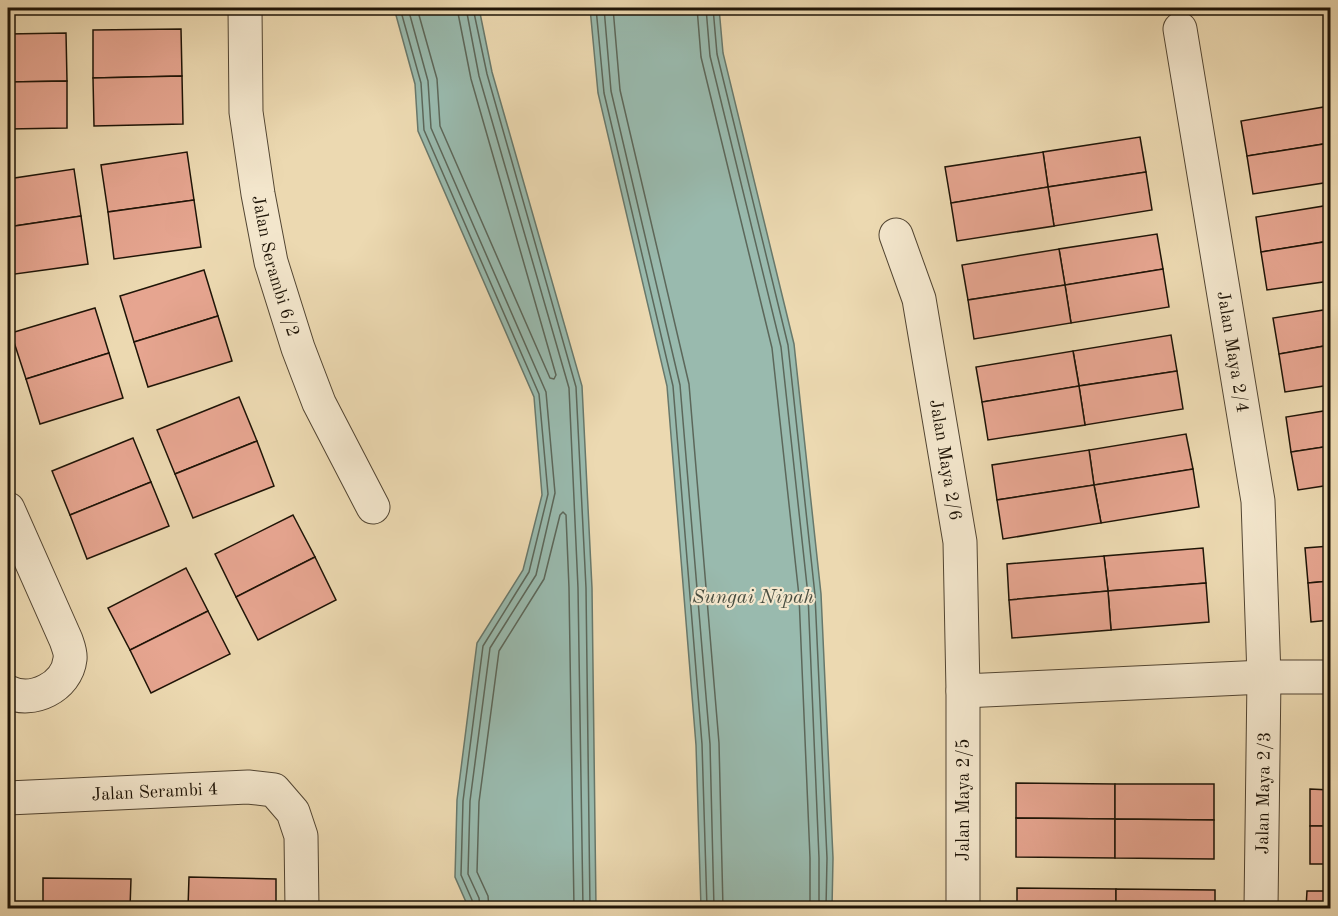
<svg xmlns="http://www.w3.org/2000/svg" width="1338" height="916" viewBox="0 0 1338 916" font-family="'Old Standard TT',serif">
<rect width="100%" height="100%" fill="#ecd9b1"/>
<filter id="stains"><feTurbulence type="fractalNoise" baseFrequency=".00333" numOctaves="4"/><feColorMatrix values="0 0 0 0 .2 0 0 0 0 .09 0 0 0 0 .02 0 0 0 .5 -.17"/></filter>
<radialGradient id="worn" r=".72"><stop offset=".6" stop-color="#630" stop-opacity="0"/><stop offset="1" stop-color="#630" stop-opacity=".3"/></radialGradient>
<g fill="#99baae" stroke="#68786b" stroke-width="1.5">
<path d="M 394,8 L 479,8 L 492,72 L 582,386 L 592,588 L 596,908 L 467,908 L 466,902 L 455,877 L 457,800 L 477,643 L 523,570 L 542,495 L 534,397 L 418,131 L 415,84 Z"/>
<path d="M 590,8 L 719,8 L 723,53 L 794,344 L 821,594 L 833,858 L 832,908 L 701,908 L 696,745 L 667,386 L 598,93 Z"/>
</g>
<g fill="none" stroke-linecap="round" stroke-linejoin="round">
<g stroke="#5c675a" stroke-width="1.5">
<path d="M 400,8 L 421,83 L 424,130 L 539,394 L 548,494 L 529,572 L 483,646 L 463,801 L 461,875 L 472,900 L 472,908"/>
<path d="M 408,8 L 428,81 L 431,128 L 546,392 L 555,493 L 536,575 L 490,648 L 470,801 L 468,874 L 479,898 L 480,908"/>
<path d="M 417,8 L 437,79 L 440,126 L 550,378 L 554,379 L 556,375 L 471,79 L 457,8"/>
<path d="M 466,8 L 479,76 L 569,388 L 578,588 L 583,908"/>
<path d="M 473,8 L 487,74 L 576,387 L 586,588 L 590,908"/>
<path d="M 596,8 L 604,93 L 673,386 L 702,744 L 707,908"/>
<path d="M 604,8 L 611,91 L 680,385 L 710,744 L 714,908"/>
<path d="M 613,8 L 620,90 L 689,384 L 719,743 L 723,908"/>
<path d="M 697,8 L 701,57 L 772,348 L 799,596 L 810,858 L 810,908"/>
<path d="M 706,8 L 710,56 L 781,347 L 808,595 L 819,858 L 819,908"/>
<path d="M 713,8 L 717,54 L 788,345 L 815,595 L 827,858 L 826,908"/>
<path d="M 489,908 L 488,896 L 477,872 L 479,802 L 499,651 L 544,579 L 560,515 L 563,512 L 566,515 L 569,588 L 574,908"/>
</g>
</g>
<g fill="#e6a590" stroke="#1e1407" stroke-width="1.5">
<path d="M 181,29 L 182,76 L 93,78 L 93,30 Z"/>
<path d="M 66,33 L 67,81 L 8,82 L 8,34 Z"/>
<path d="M 182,76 L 183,124 L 94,126 L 93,78 Z"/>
<path d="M 67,81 L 67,128 L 8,129 L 8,82 Z"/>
<path d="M 1330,106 L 1330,143 L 1247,156 L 1241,121 Z"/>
<path d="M 1140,137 L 1146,172 L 1048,187 L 1043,152 Z"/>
<path d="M 1330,143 L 1330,182 L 1253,194 L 1247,156 Z"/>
<path d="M 187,152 L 194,200 L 108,212 L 101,165 Z"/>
<path d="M 1043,152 L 1048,187 L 951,203 L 945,167 Z"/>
<path d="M 74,169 L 81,216 L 8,227 L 8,179 Z"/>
<path d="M 1146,172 L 1152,210 L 1054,226 L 1048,187 Z"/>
<path d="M 1048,187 L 1054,226 L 957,241 L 951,203 Z"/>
<path d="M 194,200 L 201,247 L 114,259 L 108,212 Z"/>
<path d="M 1330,205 L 1330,241 L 1261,252 L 1256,217 Z"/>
<path d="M 81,216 L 88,264 L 8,275 L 8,227 Z"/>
<path d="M 1157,234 L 1163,269 L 1065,285 L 1059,249 Z"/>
<path d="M 1330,241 L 1330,281 L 1267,290 L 1261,252 Z"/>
<path d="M 1059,249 L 1065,285 L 968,300 L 962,265 Z"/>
<path d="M 1163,269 L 1169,307 L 1071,323 L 1065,285 Z"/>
<path d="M 204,270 L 218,316 L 134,342 L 120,296 Z"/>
<path d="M 1065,285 L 1071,323 L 974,339 L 968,300 Z"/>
<path d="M 95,308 L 109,353 L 26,379 L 11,333 Z"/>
<path d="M 1330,309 L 1330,345 L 1279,354 L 1273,318 Z"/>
<path d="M 218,316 L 232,361 L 148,387 L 134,342 Z"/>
<path d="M 1171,335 L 1177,371 L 1079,386 L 1073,351 Z"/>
<path d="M 1330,345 L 1330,385 L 1285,392 L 1279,354 Z"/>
<path d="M 1073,351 L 1079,386 L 982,402 L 976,367 Z"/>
<path d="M 109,353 L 123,398 L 40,424 L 26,379 Z"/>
<path d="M 1177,371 L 1183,409 L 1085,425 L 1079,386 Z"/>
<path d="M 1079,386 L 1085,425 L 988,440 L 982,402 Z"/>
<path d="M 239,397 L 257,441 L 175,474 L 157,430 Z"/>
<path d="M 1330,410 L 1330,446 L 1291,452 L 1286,417 Z"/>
<path d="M 1186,434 L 1193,469 L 1094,485 L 1089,450 Z"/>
<path d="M 133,438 L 151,482 L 70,515 L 52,471 Z"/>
<path d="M 257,441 L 274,486 L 193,518 L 175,474 Z"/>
<path d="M 1330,446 L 1330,485 L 1298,490 L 1291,452 Z"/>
<path d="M 1089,450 L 1094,485 L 997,500 L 992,465 Z"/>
<path d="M 1193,469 L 1199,507 L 1101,523 L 1094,485 Z"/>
<path d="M 151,482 L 169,526 L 87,559 L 70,515 Z"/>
<path d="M 1094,485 L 1101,523 L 1003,539 L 997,500 Z"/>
<path d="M 293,515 L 315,557 L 236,597 L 215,554 Z"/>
<path d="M 1330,546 L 1330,581 L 1308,583 L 1305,548 Z"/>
<path d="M 1203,548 L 1206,583 L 1108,591 L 1104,556 Z"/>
<path d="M 1104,556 L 1108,591 L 1009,600 L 1007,564 Z"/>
<path d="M 315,557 L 336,600 L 258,640 L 236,597 Z"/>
<path d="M 186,568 L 208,611 L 130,650 L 108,608 Z"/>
<path d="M 1330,581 L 1330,620 L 1311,622 L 1308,583 Z"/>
<path d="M 1206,583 L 1209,622 L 1111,630 L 1108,591 Z"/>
<path d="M 1108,591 L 1111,630 L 1012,638 L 1009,600 Z"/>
<path d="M 208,611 L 230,654 L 151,693 L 130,650 Z"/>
<path d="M 1016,783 L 1115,784 L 1115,819 L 1016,818 Z"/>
<path d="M 1115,784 L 1214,784 L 1214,820 L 1115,819 Z"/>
<path d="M 1310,789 L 1330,790 L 1330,826 L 1310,826 Z"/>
<path d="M 1016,818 L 1115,819 L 1115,858 L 1016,857 Z"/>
<path d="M 1115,819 L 1214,820 L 1214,859 L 1115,858 Z"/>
<rect x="1310" y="826" width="20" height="38"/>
<path d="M 189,877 L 276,879 L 276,908 L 188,908 Z"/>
<path d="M 43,878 L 131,879 L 130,908 L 43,908 Z"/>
<path d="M 1017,888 L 1116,889 L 1116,908 L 1017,908 Z"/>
<path d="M 1116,889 L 1215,890 L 1215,908 L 1116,908 Z"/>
<path d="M 1307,891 L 1330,891 L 1330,908 L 1306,908 Z"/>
</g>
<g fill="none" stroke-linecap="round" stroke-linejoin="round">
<defs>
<g id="minor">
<path id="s1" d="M 245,8 L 246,112 L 258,194 L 271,262 L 298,348 L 319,403 L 373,507"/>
<path id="s2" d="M 1180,29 L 1258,501 L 1264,677 L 1261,908"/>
<path id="s3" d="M 896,235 L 919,299 L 960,542 L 963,691 L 963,908"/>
<path d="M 8,509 L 66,640 C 68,646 71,653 70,659 C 67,687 32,704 8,692"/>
<path d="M 963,691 L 1264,677 L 1330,677"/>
<path id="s4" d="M 8,798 L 248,787 L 274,790 L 293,812 L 301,836 L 302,908"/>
</g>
</defs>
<use href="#minor" stroke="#524532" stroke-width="35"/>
<use href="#minor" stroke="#f3e6cc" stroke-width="33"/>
</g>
<g text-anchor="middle" stroke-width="4.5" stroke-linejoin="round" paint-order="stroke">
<g font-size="18" fill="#1e1407" stroke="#f3e6cc">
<text dy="6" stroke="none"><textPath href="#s1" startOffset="261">Jalan Serambi 6/2</textPath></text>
<text dy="6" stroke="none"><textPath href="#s2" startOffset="327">Jalan Maya 2/4</textPath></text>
<text dy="6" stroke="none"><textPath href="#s3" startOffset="231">Jalan Maya 2/6</textPath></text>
<text dy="6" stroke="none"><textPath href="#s4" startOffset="147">Jalan Serambi 4</textPath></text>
<text transform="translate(1263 793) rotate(-89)" y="6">Jalan Maya 2/3</text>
<text transform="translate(963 800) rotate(-90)" y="6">Jalan Maya 2/5</text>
</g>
<g font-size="20" font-style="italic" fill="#494e41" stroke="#f3e6cc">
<text x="753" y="603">Sungai Nipah</text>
</g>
</g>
<rect width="1338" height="916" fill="none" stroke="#ecd9b1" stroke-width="30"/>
<rect x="9" y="9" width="1320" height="898" fill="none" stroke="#1e1407" stroke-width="3"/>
<rect x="15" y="15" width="1308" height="886" fill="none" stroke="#1e1407" stroke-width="1.5"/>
<rect width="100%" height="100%" filter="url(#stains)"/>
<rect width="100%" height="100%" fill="url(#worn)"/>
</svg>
